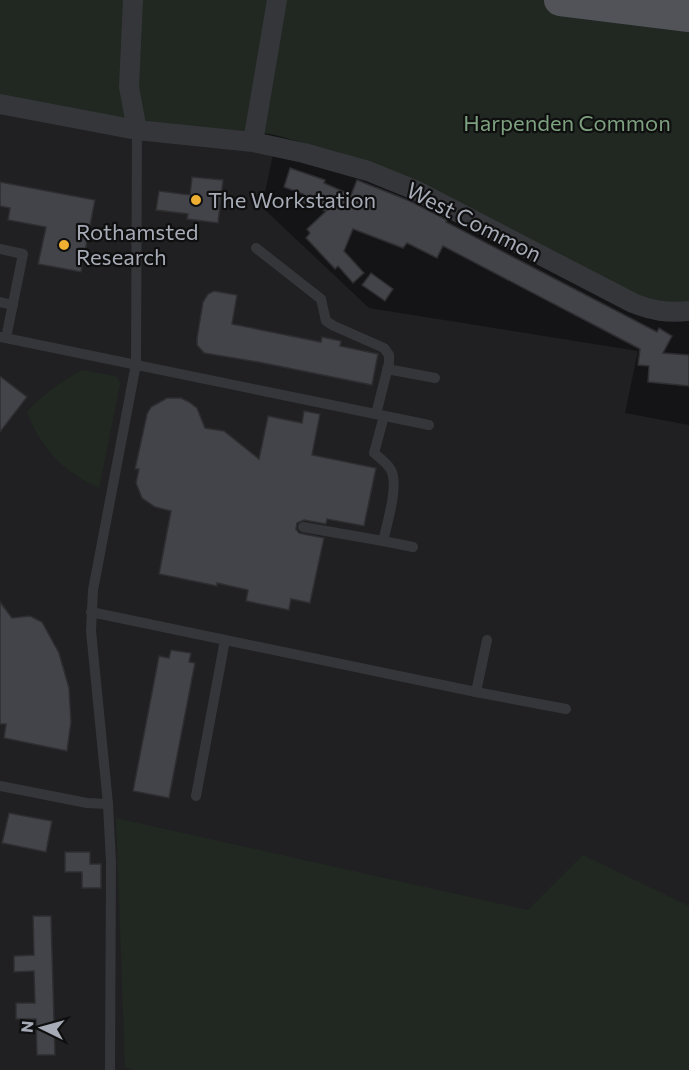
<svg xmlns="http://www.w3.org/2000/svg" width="689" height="1070" viewBox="0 0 689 1070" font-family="Commissioner,sans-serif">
<rect width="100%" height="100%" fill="#141416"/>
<path fill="#202022" d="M 0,110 L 273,154 L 262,207 L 369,308 L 638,351 L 625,413 L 689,425 L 689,1070 L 0,1070 Z"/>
<g fill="#202821">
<path d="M 0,0 L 689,0 L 689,303 C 663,303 648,299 625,290 L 407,177 L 341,153 L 271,134 L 155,123 L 0,97 Z"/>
<path d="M 82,370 L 115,376 L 118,378 L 120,384 L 99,488 C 64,472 41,449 27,412 C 43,394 61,382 82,370 Z"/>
<path d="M 116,818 L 528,910 L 583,855 L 689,906 L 689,1070 L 132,1070 L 125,1067 Z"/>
</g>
<g fill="#434449" stroke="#2e2e31" stroke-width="1.5">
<path d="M 290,168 L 325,180 L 324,183 L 351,195 L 357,180 L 410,201 L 447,220 L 446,222 L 657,332 L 659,328 L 672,336 L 663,353 L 689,355 L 689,386 L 648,382 L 649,366 L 638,365 L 640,349 L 443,246 L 437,258 L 407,243 L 403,248 L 353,229 L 344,251 L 364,273 L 353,283 L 338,266 L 335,269 L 306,238 L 310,233 L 307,229 L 326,211 L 301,202 L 303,194 L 284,187 Z"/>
<path d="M 192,177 L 223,180 L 218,223 L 187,219 L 188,214 L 156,210 L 159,191 L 190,195 Z"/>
<path d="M 0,182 L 95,200 L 81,272 L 38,264 L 46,227 L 8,220 L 10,208 L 0,206 Z"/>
<path d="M 371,273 L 393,289 L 385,301 L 362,285 Z"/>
<path d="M 214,291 L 237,295 L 232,324 L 321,342 L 322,337 L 341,341 L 340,346 L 378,354 L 372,385 L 258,362 L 204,353 L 197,345 L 197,338 L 203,302 L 208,294 Z"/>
<path d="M 0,376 L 27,397 L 0,432 Z"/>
<path d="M 167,398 L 181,398 L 189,402 L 197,408 L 205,428 L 224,431 L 259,459 L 268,416 L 302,423 L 304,411 L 320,414 L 312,455 L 376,468 L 364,526 L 327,519 L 326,524 L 304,520 L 297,523 L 296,529 L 299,533 L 324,538 L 310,603 L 291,599 L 289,610 L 246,601 L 248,590 L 217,583 L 217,586 L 159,574 L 171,511 L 155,507 L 142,498 L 136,483 L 139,469 L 135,469 L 147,414 L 151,407 Z"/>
<path d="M 0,602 L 12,618 L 30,616 L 42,622 L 59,653 L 69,688 L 71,722 L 67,751 L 4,738 L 6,724 L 0,724 Z"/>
<path d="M 171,650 L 191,653 L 189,662 L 195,663 L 169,798 L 133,791 L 159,656 L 169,658 Z"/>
<path d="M 9,813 L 52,821 L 46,852 L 2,843 Z"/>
<path d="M 65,852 L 90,852 L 90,864 L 101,864 L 101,888 L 82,888 L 82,872 L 65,872 Z"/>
<path d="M 33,916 L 51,916 L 55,1055 L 37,1055 L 36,1019 L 16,1019 L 16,1003 L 35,1003 L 34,971 L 14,972 L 14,956 L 34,955 Z"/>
</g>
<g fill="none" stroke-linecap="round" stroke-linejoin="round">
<g stroke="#35363a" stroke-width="10">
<path d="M 256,248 L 321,299 L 326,321 L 334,326 L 384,348 L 389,355 L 389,363 L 376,414"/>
<path d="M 0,249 L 23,254 L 6,338"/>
<path d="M 0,302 L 13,305"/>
<path d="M 0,337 L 429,425"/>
<path d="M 387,369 L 435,378"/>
<path d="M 384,416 L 374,453 C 380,458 388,464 391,470 C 399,485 387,524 383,541 L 413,547"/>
<path d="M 303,527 L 383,541"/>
<path d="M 91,612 L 476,692 L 566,709"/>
<path d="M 476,692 L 487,640"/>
<path d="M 0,786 L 87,803 L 108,804"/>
<path d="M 196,796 L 225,640"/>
<path d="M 110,1070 L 111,863 L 108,804 L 91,631 L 93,590 L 136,364 L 137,130"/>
</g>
<g stroke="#35363a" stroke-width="20">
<path d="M 133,0 L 129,87 L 137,130"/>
<path d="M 0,104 L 137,130 L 253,142 L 304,153 L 368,171 L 415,190 L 633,303 C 653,311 667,313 689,311"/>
<path d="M 253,142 L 277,0"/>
</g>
<path stroke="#515359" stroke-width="32" d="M 560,0 L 689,16"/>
</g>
<g fill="#eeaf33" stroke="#0f0f10" stroke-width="2">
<circle cx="196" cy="200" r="6"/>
<circle cx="64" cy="245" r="6"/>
</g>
<g text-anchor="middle" stroke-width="4.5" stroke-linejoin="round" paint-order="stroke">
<g font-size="22" fill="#7da07f" stroke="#0f0f10">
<text x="567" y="131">Harpenden Common</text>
</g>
<g font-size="22" fill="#a6abb6" stroke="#0f0f10" text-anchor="start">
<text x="208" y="208">The Workstation</text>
<text x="76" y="240">Rothamsted<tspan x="76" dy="25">Research</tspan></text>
</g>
<g font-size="22" fill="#a6abb6" stroke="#0f0f10">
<text transform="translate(474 222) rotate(27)" y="8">West Common</text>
</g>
</g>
<g transform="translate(42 1028) rotate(275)" stroke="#0f0f10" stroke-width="4.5" paint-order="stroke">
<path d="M0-4.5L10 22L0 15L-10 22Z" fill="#a6abb6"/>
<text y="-9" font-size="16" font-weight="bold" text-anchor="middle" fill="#a6abb6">N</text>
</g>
</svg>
